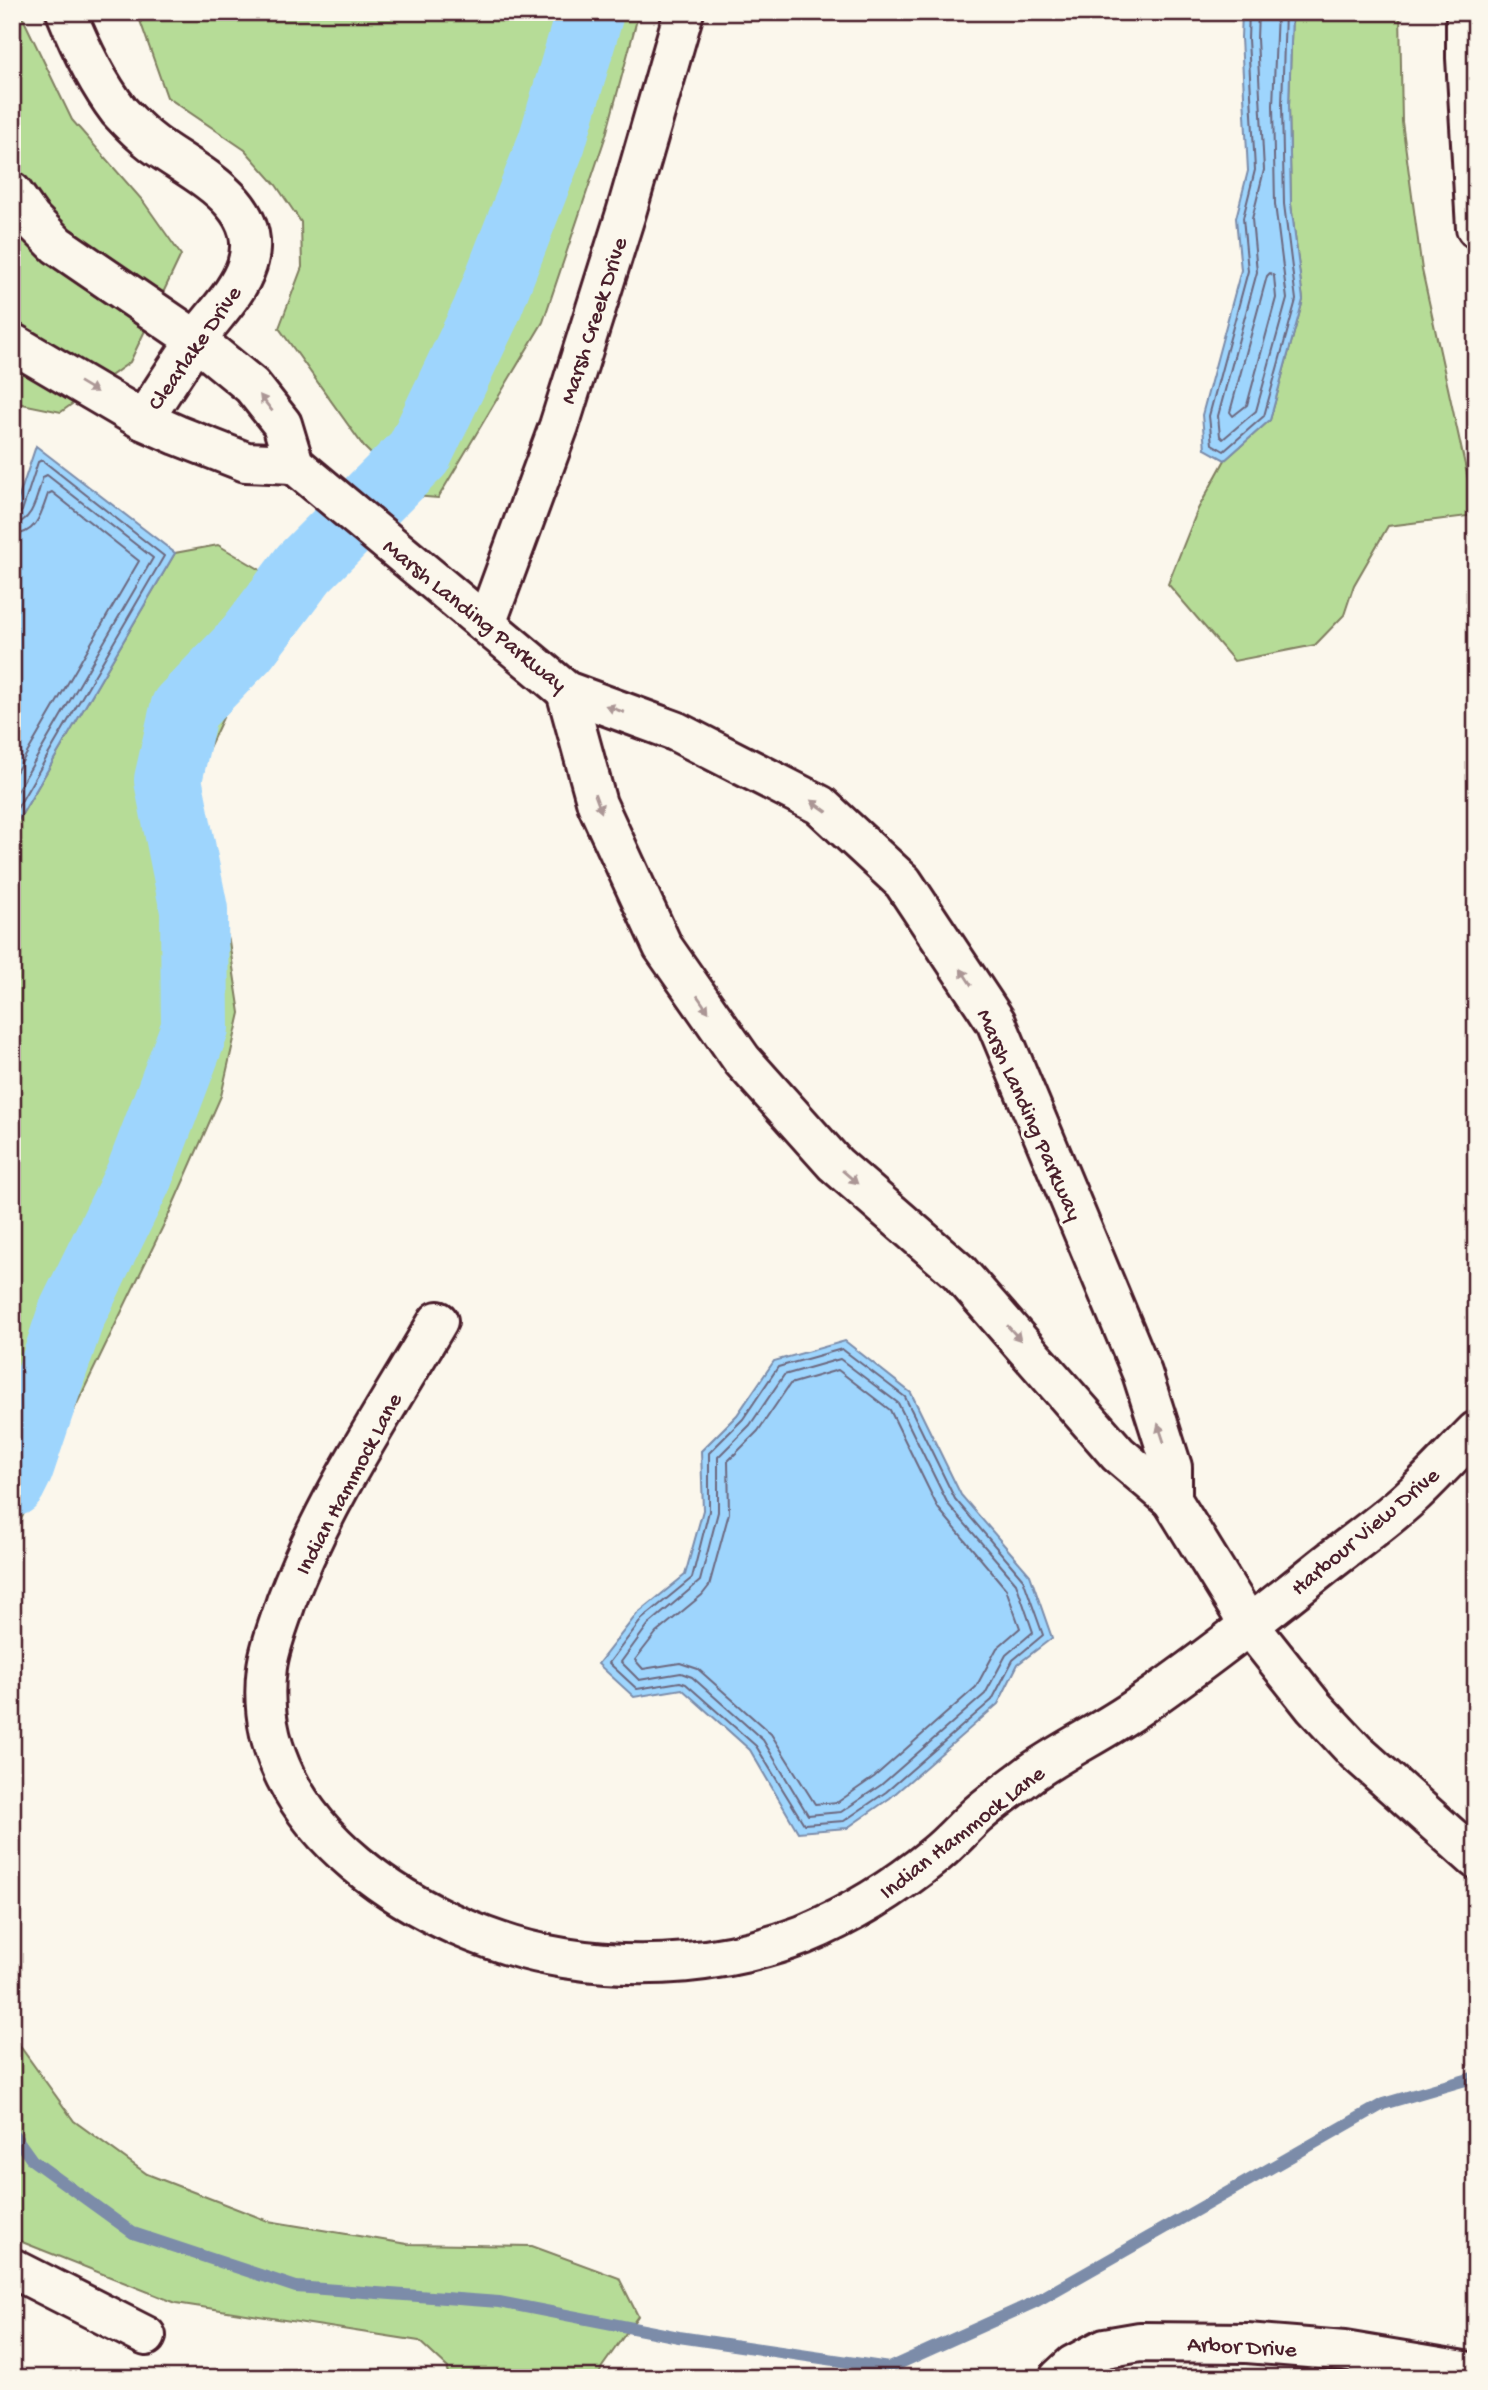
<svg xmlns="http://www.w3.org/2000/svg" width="1488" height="2390" viewBox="0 0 1488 2390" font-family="'Gochi Hand',sans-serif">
<rect width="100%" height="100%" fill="#fbf7ec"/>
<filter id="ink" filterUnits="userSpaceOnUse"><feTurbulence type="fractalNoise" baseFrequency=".0143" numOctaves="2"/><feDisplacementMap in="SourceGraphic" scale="14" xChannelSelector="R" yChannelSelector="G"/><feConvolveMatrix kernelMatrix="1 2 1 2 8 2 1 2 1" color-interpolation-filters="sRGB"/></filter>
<g filter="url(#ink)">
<g fill="#b6dc97" stroke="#807e61" stroke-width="2">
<path d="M 12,12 L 20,12 L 72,120 L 143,201 L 181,255 L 130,362 L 61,412 L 12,402 Z"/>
<path d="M 137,12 L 639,12 L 606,135 L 543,322 L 438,498 L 414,496 L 364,447 L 279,328 L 302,267 L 301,222 L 276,185 L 245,150 L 167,97 Z"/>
<path d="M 1292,12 L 1400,12 L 1402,122 L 1422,270 L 1476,515 L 1388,526 L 1354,585 L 1344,615 L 1315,645 L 1234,661 L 1168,584 L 1198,509 L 1225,460 L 1270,420 L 1303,300 L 1291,204 L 1289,105 Z"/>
<path d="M 218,545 L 259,569 L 306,609 L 227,709 L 199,769 L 207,859 L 229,941 L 240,1013 L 221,1096 L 168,1216 L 12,1538 L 12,831 L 175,553 Z"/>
<path d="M 12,2028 L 17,2042 L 74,2121 L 147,2174 L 268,2221 L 407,2244 L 532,2246 L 619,2278 L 638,2316 L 602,2367 L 598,2378 L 447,2378 L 448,2368 L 419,2341 L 176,2303 L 12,2238 Z"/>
</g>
<g fill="#9ed5fd" stroke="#7c8ca9" stroke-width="2">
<path d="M 1242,12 L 1292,12 L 1289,105 L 1291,204 L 1303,300 L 1270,420 L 1225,460 L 1205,449 L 1202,415 L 1241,270 L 1236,218 L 1248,171 L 1241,38 Z"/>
<path d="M 36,446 L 175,553 L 12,831 L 12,518 Z"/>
<path d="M 845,1341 L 911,1393 L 961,1495 L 1030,1575 L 1052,1638 L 1018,1664 L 998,1704 L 890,1798 L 847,1828 L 798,1832 L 750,1750 L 682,1689 L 634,1697 L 598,1664 L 637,1614 L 685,1575 L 703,1510 L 701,1451 L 737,1415 L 774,1361 Z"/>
</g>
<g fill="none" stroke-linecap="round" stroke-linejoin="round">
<g stroke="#6c687f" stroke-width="2">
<path d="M 1249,12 L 1248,39 L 1255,170 L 1243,218 L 1248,271 L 1209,416 L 1212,444 L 1224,451 L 1264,416 L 1296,300 L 1284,204 L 1282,105 L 1285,12"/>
<path d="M 1258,12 L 1257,39 L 1264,170 L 1252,219 L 1257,272 L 1218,416 L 1220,436 L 1223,439 L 1256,411 L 1287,299 L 1275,204 L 1273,105 L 1277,12"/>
<path d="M 1270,273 L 1274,276 L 1276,298 L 1247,405 L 1233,416 L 1230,412 L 1267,276 Z"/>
<path d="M 12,516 L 18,515 L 22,511 L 38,462 L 42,460 L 164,556 L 12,817"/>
<path d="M 12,524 C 34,523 37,494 43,477 L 47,475 L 153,558 L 12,800"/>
<path d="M 12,535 C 37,534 41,514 48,494 L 52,492 L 139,561 L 12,779"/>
<path d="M 842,1349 L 905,1397 L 955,1499 L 1023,1579 L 1043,1635 L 1013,1660 L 992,1700 L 886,1792 L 844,1821 L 804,1824 L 756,1746 L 686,1684 L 680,1682 L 637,1689 L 609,1663 L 642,1619 L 692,1578 L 709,1511 L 709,1453 L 743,1419 L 778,1367 Z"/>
<path d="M 840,1359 L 898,1403 L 948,1504 L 1016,1583 L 1033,1632 L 1006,1655 L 985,1694 L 881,1785 L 841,1812 L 808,1815 L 763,1740 L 692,1677 L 681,1673 L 639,1680 L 621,1662 L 648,1625 L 700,1581 L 718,1512 L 718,1457 L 750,1425 L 784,1375 Z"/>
<path d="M 838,1370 L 890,1410 L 938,1508 L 1006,1589 L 1020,1628 L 997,1648 L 976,1687 L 874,1777 L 838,1802 L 815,1804 L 771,1734 L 698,1669 L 680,1663 L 643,1669 L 635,1660 L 656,1633 L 702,1595 L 709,1586 L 729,1513 L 728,1461 L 758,1431 L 790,1384 Z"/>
</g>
<path stroke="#7c8ca9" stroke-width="12" d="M 12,2132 L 32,2160 L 133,2233 L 296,2287 L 499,2302 L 679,2337 L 889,2368 L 1035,2302 L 1383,2104 L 1476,2077"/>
<path stroke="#9ed5fd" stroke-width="68" d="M 12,1483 L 20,1467 L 71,1315 L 139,1176 L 195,1028 L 194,910 L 168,780 L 184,709 L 245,646 L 304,568 L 419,453 L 486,312 L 552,142 L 590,12"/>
<defs>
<g id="minor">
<path d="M 66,12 C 80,47 96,81 119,111 C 129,122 142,135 154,144 C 193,173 266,203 247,265 C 238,293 213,316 196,340 C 178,366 161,393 143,420"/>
<path d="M 1466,12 L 1466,58 L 1476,228"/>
<path d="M 12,192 L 31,219 L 57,245 L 196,340 L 252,386 L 282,424 L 294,464 L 566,691 L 675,731 L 820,805 L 903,882 L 996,1022 L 1142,1373 L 1172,1467 L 1172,1500 L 1249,1625 L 1314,1707 L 1356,1752 L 1476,1859"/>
<path d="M 12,343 L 143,420 L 177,435 L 246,462 L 294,464"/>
<path d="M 486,624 L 559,426 L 626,213 L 684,12"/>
<path d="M 566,691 L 597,804 L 663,947 L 742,1060 L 835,1164 L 959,1272 L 1118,1454 L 1172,1500"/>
<path d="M 438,1321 C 384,1412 323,1503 286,1602 C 279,1624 270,1645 267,1667 C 246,1827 428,1936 564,1958 C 644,1971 727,1964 803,1935 C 851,1915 895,1888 935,1855 C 950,1843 963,1828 977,1815 C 994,1800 1013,1787 1031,1773 C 1065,1749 1104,1731 1138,1707 C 1202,1663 1263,1615 1324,1566 C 1354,1542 1387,1520 1415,1493 C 1436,1473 1455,1452 1476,1431"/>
<path d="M 12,2268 L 146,2336"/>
<path d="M 1059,2378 L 1073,2365 L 1105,2348 L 1140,2342 L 1247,2343 L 1344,2351 L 1476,2373"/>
</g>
</defs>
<use href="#minor" stroke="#4a1f2b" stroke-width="44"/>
<use href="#minor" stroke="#fbf7ec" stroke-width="38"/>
</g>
<defs><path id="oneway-solid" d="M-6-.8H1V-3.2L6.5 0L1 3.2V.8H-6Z" transform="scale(1.75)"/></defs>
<g fill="#ab9695">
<use href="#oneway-solid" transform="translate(88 387) rotate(31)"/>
<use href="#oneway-solid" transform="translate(266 403) rotate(-128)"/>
<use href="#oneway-solid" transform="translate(615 709) rotate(-160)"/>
<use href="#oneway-solid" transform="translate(598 803) rotate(70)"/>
<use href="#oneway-solid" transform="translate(819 806) rotate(-145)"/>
<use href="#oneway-solid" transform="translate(966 977) rotate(-123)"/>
<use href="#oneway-solid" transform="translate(703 1004) rotate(55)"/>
<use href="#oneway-solid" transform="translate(850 1177) rotate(41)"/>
<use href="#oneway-solid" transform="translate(1014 1333) rotate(48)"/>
<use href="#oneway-solid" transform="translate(1161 1433) rotate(-108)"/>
</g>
</g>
<g text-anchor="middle" stroke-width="6" stroke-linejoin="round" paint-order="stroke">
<g font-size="23" fill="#4a1f2b" stroke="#fbf7ec">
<text transform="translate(592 320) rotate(-72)" y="8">Marsh Creek Drive</text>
<text transform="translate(193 347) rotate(-55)" y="8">Clearlake Drive</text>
<text transform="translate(476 614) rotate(39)" y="8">Marsh Landing Parkway</text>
<text transform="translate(1031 1114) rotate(66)" y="8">Marsh Landing Parkway</text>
<text transform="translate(347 1483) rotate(-62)" y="8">Indian Hammock Lane</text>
<text transform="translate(1364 1530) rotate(-40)" y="8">Harbour View Drive</text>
<text transform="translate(961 1831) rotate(-38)" y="8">Indian Hammock Lane</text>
<text transform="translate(1242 2345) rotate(3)" y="8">Arbor Drive</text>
</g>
</g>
<rect width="1488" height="2390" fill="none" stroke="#fbf7ec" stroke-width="42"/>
<rect x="21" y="21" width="1446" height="2348" fill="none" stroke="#4a1f2b" stroke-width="2.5" filter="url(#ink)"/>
</svg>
